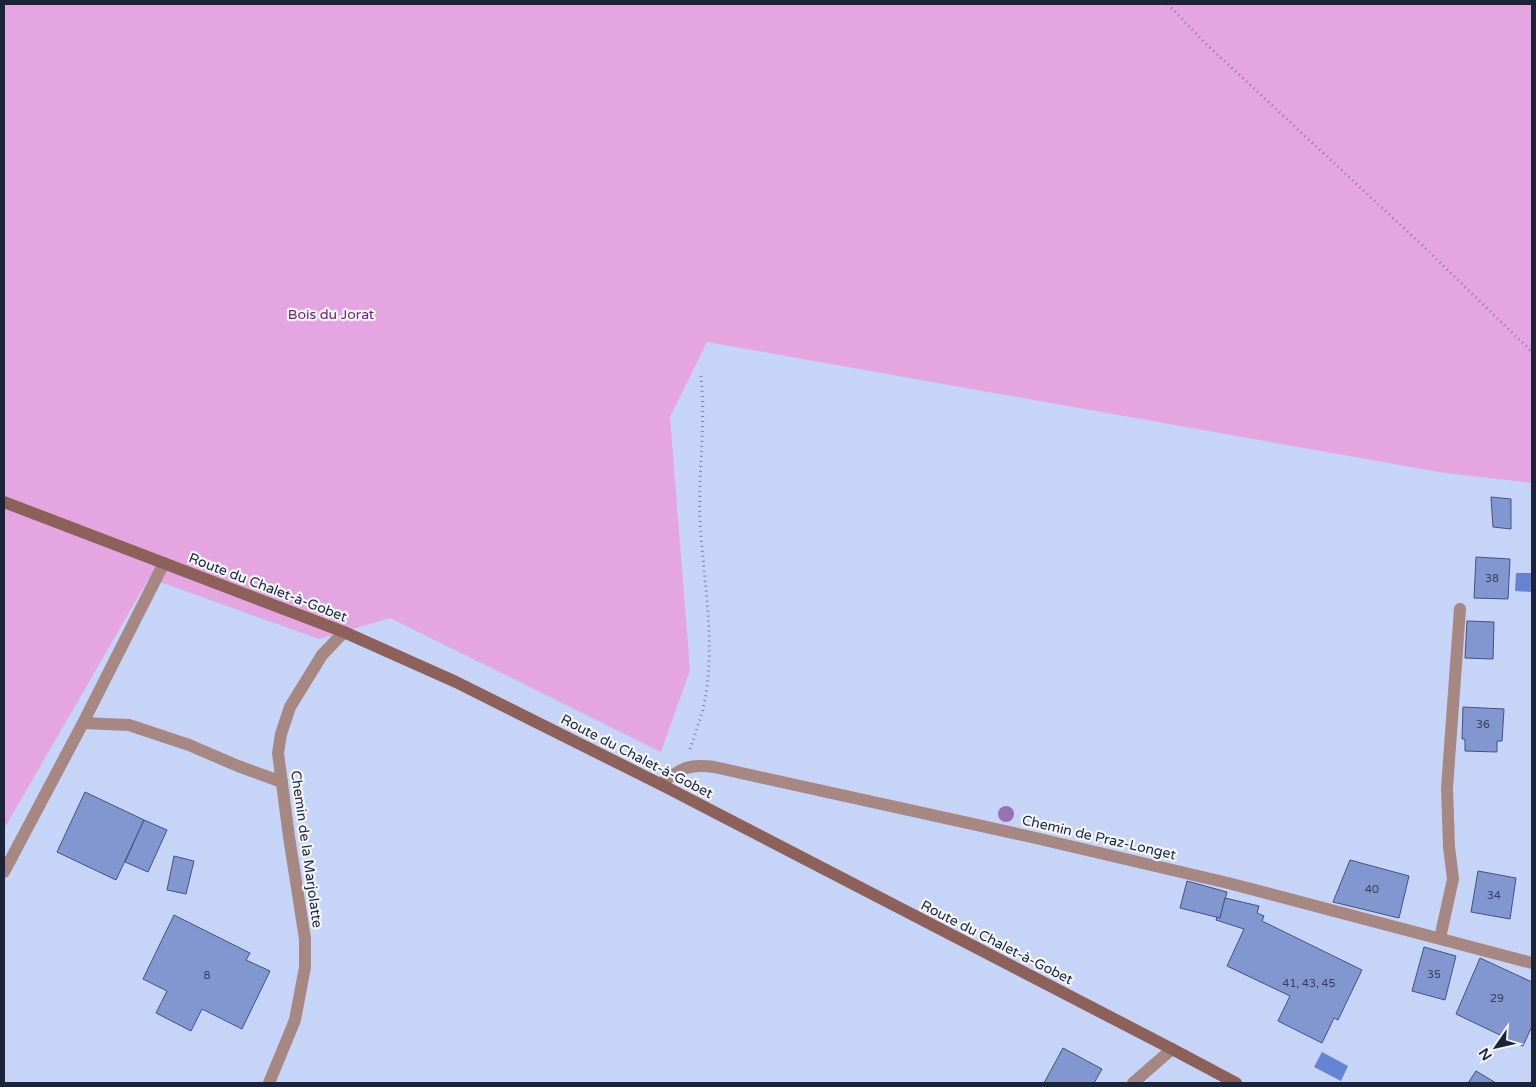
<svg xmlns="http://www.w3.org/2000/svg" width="1536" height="1087" viewBox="0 0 1536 1087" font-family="'Varela Round',sans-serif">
<rect width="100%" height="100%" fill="#c6d4f8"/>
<path fill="#e4a5e1" d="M 4,4 L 1532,4 L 1532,483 L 1445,473 L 707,342 L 670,417 L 690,670 L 661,752 L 390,618 L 319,639 L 149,578 L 4,829 Z"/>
<g fill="#6783d3">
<path d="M 1516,573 L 1532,573 L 1532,592 L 1515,591 Z"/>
<path d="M 1322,1052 L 1348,1066 L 1341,1081 L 1314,1067 Z"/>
</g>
<g fill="#8297d0" stroke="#405285">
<path d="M 1491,497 L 1511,499 L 1511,529 L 1493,527 Z"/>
<path d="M 1476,557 L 1510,559 L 1508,599 L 1474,598 Z"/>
<path d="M 1467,621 L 1494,622 L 1493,659 L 1465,658 Z"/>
<path d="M 1463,707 L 1504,709 L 1502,741 L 1497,741 L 1497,752 L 1465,751 L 1465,739 L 1462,739 Z"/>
<path d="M 85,792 L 144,820 L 116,880 L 57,852 Z"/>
<path d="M 144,820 L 167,830 L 148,872 L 125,862 Z"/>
<path d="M 174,856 L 194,861 L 186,894 L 167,890 Z"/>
<path d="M 1350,860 L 1409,876 L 1399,918 L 1333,902 Z"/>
<path d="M 1478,871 L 1516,878 L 1510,919 L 1471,912 Z"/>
<path d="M 1187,881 L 1227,892 L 1220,918 L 1180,908 Z"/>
<path d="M 1225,898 L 1259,906 L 1257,913 L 1264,916 L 1262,921 L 1362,970 L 1338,1020 L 1334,1018 L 1322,1043 L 1278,1021 L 1290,996 L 1227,966 L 1244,929 L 1216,920 L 1217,917 L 1220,918 Z"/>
<path d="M 174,915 L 250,953 L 246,960 L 270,971 L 242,1029 L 202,1009 L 191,1031 L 156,1013 L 167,991 L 143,979 Z"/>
<path d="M 1424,947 L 1456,956 L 1445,1000 L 1412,991 Z"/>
<path d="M 1480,958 L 1532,982 L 1532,1026 L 1523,1046 L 1456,1014 Z"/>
<path d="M 1063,1048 L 1102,1069 L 1094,1083 L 1044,1083 Z"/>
<path d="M 1476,1071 L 1496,1083 L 1468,1083 Z"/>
</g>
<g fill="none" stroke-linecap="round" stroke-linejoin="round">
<g stroke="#7984a2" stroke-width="3" stroke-dasharray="1 4" stroke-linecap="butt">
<path d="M 1168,4 L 1203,41 L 1423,246 L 1532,352"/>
<path d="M 690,749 C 696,731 703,713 706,694 C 715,636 703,578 700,520 C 698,472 706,424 701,376"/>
</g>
<g stroke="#a68782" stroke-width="12">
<path d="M 1440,938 L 1453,879 L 1449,847 L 1447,788 L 1460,609"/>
<path d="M 1133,1083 L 1172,1049"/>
</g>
<g stroke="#a68782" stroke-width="12">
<path d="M 83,723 L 129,725 L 189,745 L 238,766 L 282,782"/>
<path d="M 660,784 C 681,769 688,763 714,767 L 1027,836 L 1228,883 L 1532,963"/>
<path d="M 4,872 L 83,723 L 164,563"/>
<path d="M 269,1083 L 295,1020 L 305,967 L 305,939 L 289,837 L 278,753 L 281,734 L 290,707 L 322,655 L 344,632"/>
</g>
<path stroke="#8d615a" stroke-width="12" d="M 4,502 L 344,632 L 456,682 L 660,784 L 1172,1049 L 1236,1083"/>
</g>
<circle fill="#9971b0" cx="1006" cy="814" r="8"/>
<g text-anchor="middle" stroke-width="4.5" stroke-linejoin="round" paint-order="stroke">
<g font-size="11" fill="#364160">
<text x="1492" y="582">38</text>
<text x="1483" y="728">36</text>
<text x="1372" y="893">40</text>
<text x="1494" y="899">34</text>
<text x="1434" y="978">35</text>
<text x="207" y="979">8</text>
<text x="1309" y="987">41, 43, 45</text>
<text x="1497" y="1002">29</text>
</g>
<g font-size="14" fill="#752075" stroke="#f3f6fc">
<text x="331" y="319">Bois du Jorat</text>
</g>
<g font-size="14" fill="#1c243a" stroke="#f3f6fc">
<text transform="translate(268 587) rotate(21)" y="5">Route du Chalet-à-Gobet</text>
<text transform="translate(637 756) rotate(27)" y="5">Route du Chalet-à-Gobet</text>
<text transform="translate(1099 837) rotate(13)" y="5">Chemin de Praz-Longet</text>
<text transform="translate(307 849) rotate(82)" y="5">Chemin de la Marjolatte</text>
<text transform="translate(997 942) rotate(27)" y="5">Route du Chalet-à-Gobet</text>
</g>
</g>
<rect width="1536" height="1087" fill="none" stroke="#1c243a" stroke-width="10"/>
<g transform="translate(1496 1047) rotate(236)" stroke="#f3f6fc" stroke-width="4" paint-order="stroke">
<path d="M0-4L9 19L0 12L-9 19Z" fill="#1c243a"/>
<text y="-8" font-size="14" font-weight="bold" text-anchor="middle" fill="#1c243a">N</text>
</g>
</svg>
